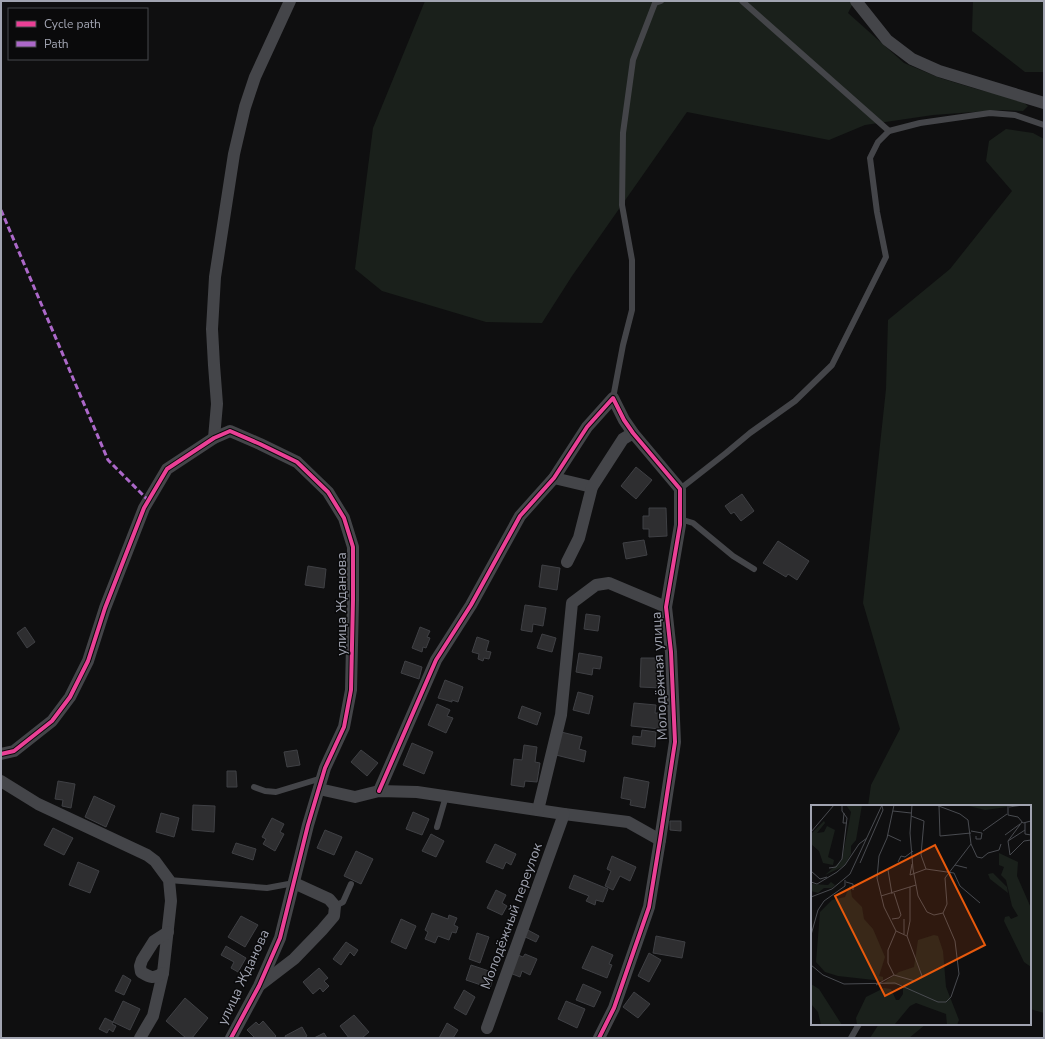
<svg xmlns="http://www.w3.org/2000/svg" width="1045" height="1039" viewBox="0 0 1045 1039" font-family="'Nunito Sans',sans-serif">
<rect width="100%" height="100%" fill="#0f0f10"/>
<g fill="#1a201b">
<path d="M 425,1 L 854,1 L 848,13 L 904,63 L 940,78 L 980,90 L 1019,99 L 1028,106 L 1023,111 L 1001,110 L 933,115 L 865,125 L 829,140 L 687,112 L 572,276 L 542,323 L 486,322 L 382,291 L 355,269 L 373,128 Z"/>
<path d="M 973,1 L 1044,1 L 1044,72 L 1025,72 L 972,31 Z"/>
<path d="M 1006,129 L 1033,133 L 1044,139 L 1044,1013 L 1030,1009 L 1030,806 L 868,806 L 871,785 L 900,729 L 863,603 L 886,389 L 888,320 L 950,269 L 1012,191 L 986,161 L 989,141 Z"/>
<path d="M 879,1024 L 926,1024 L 909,1038 L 870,1038 Z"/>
</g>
<g fill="#2e2e30" stroke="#3f4044">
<path d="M 636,467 L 652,480 L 636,499 L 621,486 Z"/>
<path d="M 742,494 L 754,511 L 741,521 L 734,512 L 731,514 L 725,506 Z"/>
<path d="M 649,508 L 666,508 L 667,536 L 649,537 L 649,529 L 643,529 L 643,516 L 649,516 Z"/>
<path d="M 644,540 L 647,555 L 626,559 L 623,543 Z"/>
<path d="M 778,541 L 809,561 L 797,580 L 788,574 L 786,577 L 763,563 Z"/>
<path d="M 542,565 L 560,568 L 557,590 L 539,587 Z"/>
<path d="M 308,566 L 326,569 L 324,588 L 305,585 Z"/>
<path d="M 525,605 L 546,608 L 543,626 L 533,624 L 532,632 L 521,630 Z"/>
<path d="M 586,614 L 600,616 L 598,631 L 584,629 Z"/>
<path d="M 25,627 L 35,642 L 27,648 L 17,633 Z"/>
<path d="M 420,627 L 430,631 L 427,637 L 430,638 L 426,648 L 423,647 L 422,652 L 412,648 Z"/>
<path d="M 542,634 L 556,638 L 552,652 L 537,648 Z"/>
<path d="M 477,637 L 489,641 L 486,651 L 491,652 L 489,659 L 484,658 L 483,661 L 478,659 L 479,654 L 472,652 Z"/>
<path d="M 579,653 L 602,657 L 600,669 L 593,668 L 592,675 L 576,672 Z"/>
<path d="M 641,658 L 657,658 L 657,669 L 662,669 L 662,688 L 640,687 Z"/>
<path d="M 405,661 L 422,667 L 419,679 L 401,673 Z"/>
<path d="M 445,680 L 463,687 L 458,702 L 452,700 L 452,702 L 438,698 Z"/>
<path d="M 578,692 L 593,696 L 589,714 L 573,710 Z"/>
<path d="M 634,703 L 656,705 L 655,713 L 661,713 L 660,729 L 631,726 Z"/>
<path d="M 437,704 L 450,710 L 447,716 L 453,718 L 446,733 L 428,725 Z"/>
<path d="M 522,706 L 541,713 L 537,725 L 518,718 Z"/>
<path d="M 642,730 L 656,732 L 655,747 L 632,744 L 633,736 L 641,737 Z"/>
<path d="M 561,732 L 582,737 L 579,749 L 586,751 L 584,762 L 556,755 Z"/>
<path d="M 412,743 L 433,752 L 424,774 L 403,765 Z"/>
<path d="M 524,745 L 537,747 L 535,762 L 540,763 L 537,782 L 525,781 L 524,787 L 511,785 L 514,759 L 522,760 Z"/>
<path d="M 297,750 L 300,765 L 287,767 L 284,752 Z"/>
<path d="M 361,750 L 378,763 L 367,776 L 351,762 Z"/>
<path d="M 227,771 L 236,771 L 237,787 L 227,787 Z"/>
<path d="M 624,777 L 649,782 L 645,808 L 630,805 L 631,800 L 621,798 Z"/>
<path d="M 58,781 L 75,784 L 71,808 L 62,806 L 63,800 L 55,799 Z"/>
<path d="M 94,796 L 115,806 L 106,827 L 85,817 Z"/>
<path d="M 193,805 L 215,806 L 214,832 L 192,830 Z"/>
<path d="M 413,812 L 429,819 L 422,835 L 406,829 Z"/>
<path d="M 161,813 L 179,818 L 174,837 L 156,832 Z"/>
<path d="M 272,818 L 284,824 L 280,832 L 284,834 L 275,851 L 263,844 L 266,839 L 262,837 Z"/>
<path d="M 670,821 L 681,821 L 681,831 L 670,830 Z"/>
<path d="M 53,828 L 73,838 L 64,855 L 44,845 Z"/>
<path d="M 325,830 L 342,837 L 334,855 L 317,848 Z"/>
<path d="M 431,834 L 444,841 L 436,857 L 422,851 Z"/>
<path d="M 236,843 L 256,849 L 253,860 L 232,853 Z"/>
<path d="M 495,844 L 516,854 L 511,865 L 506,862 L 503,869 L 486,862 Z"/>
<path d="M 356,851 L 373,859 L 361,884 L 344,876 Z"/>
<path d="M 612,856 L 636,867 L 630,881 L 620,876 L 613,890 L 605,886 L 611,871 L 607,869 Z"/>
<path d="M 78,862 L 99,871 L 90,893 L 69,885 Z"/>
<path d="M 574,875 L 608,889 L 603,902 L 596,900 L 595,905 L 586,901 L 589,896 L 569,888 Z"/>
<path d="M 496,890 L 506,895 L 502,903 L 507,906 L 502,915 L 487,908 Z"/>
<path d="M 432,913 L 448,919 L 449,915 L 457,918 L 454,925 L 458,927 L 456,933 L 452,932 L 449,940 L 438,936 L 435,943 L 425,939 L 428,932 L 425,930 Z"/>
<path d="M 241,916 L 258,925 L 245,947 L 228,937 Z"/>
<path d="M 401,919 L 416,926 L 406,949 L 391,942 Z"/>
<path d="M 526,929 L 539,936 L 536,942 L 523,936 Z"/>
<path d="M 477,933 L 489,937 L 480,963 L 469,959 Z"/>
<path d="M 656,936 L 685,942 L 682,958 L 653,953 Z"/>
<path d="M 346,942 L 358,950 L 354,956 L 350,952 L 341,965 L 333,959 Z"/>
<path d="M 226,946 L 246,958 L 238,972 L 231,968 L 234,962 L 221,955 Z"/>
<path d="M 592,946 L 613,955 L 609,964 L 612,965 L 607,978 L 582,968 Z"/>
<path d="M 649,953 L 661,960 L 649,982 L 638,976 Z"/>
<path d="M 525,954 L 537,959 L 530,975 L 522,971 L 520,977 L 510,973 L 518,955 L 523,957 Z"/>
<path d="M 471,965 L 495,973 L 490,988 L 466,980 Z"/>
<path d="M 319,968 L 328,978 L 324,981 L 329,986 L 323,992 L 320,988 L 313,994 L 303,982 Z"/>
<path d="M 123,975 L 131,980 L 124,995 L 115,991 Z"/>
<path d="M 583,984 L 601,992 L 594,1007 L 576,1000 Z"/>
<path d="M 464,990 L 475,997 L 466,1015 L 454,1008 Z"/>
<path d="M 634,992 L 650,1004 L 638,1018 L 623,1007 Z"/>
<path d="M 185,998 L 208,1018 L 192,1038 L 186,1038 L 166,1021 Z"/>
<path d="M 123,1001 L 140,1009 L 130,1030 L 113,1022 Z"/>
<path d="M 566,1001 L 585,1009 L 577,1028 L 558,1019 Z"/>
<path d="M 354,1015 L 369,1032 L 362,1038 L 349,1038 L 340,1026 Z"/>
<path d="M 105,1018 L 113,1022 L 112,1024 L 116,1026 L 113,1032 L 109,1029 L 107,1033 L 99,1029 Z"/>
<path d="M 263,1021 L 276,1036 L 274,1038 L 255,1038 L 247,1030 L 256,1022 L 259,1025 Z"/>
<path d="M 447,1023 L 458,1030 L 453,1038 L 439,1038 Z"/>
<path d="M 302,1027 L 307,1036 L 304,1038 L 286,1038 L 285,1036 Z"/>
<path d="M 324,1033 L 327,1038 L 314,1038 Z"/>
</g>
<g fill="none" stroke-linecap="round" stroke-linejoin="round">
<g stroke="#444549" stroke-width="6">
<path d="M 742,1 L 889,131"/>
<path d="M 613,398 L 623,345 L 632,310 L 632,260 L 622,205 L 623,133 L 633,60 L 655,3 L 661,1"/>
<path d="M 680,489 L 726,453 L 750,433 L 795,401 L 832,365 L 886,257 L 877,212 L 870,158 L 878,142 L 889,131 L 920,123 L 990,113 L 1015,115 L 1044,125"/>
<path d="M 680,519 L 693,523 L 733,556 L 754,569"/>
<path d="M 254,787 L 265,791 L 276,792 L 322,778"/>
<path d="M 437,827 L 446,796"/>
<path d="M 169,880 L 267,888 L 294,883"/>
<path d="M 335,906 L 343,902 L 351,884"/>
<path d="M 851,1038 L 859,1024"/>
</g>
<g stroke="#444549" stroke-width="12">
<path d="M 856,1 L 887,40 L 912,59 L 939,71 L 1044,103"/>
<path d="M 214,438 L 217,404 L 214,365 L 212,329 L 215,277 L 234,154 L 245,107 L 255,77 L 290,1"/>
<path d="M 554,478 L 592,487"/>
<path d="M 567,562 L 579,538 L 592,487 L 623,439 L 633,433"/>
<path d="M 1,754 L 14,751 L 52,721 L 70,697 L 88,661 L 105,608 L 144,508 L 167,469 L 214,438 L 230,431 L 260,444 L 297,462 L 328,492 L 344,518 L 353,547 L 353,600 L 351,690 L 344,727 L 325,768 L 308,825 L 280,938 L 259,986 L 231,1038"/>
<path d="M 1,781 L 38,804 L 147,855 L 155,861 L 169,880 L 171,901 L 163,973 L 153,1016 L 140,1038"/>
<path d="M 319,789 L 355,797 L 379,791 L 417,792 L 564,814 L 628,822 L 660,840"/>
<path d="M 379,791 L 436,660 L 471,605 L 520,516 L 554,478 L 587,427 L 613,398 L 624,420 L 633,433 L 680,489 L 680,525 L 666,607 L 671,652 L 675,742 L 660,840 L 649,907 L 614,1008 L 599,1038"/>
<path d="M 538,810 L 561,715 L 572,603 L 596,585 L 609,583 L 666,607"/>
<path d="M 163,973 C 153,979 151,978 141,972 L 140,966 L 142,960 L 154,941 L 168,932"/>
<path d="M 260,985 L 294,959 L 322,930 L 334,916 L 335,906 L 329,899 L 294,883"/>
<path d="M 487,1028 L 564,814"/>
</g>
<path stroke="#ac68c9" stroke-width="3" stroke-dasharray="6 3" stroke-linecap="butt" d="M 1,210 L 108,460 L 148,500"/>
<defs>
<g id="cycleway">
<path d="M 1,754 L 14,751 L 52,721 L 70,697 L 88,661 L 105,608 L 144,508 L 167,469 L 214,438 L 230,431 L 260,444 L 297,462 L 328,492 L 344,518 L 353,547 L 353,600 L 351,690 L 344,727 L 325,768 L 308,825 L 280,938 L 259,986 L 231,1038"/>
<path d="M 379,791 L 436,660 L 471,605 L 520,516 L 554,478 L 587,427 L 613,398 L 624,420 L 633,433 L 680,489 L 680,525 L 666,607 L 671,652 L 675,742 L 660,840 L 649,907 L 614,1008 L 599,1038"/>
</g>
</defs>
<use href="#cycleway" stroke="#0a0a0b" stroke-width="6"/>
<use href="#cycleway" stroke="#ea4096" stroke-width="4"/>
</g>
<g text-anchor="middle" stroke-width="3" stroke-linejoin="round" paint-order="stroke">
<g font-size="14" fill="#a1a4b1" stroke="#0a0a0b">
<text transform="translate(341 604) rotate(-90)" y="5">улица Жданова</text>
<text transform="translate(659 676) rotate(-93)" y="5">Молодёжная улица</text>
<text transform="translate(511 916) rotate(-70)" y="5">Молодёжный переулок</text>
<text transform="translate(243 977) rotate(-65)" y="5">улица Жданова</text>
</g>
</g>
<g transform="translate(811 805)">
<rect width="220" height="220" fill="#0f0f10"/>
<path d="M 35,0 L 51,0 L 45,35 L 40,41 L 40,49 L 33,61 L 14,70 L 31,55 L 40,7 ZM 154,0 L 169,0 L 175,1 L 196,0 L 196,2 L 174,5 ZM 13,16 L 14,18 L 6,28 L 13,27 L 16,21 L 24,25 L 17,52 L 23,55 L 22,60 L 12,58 L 8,46 L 0,39 L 0,29 ZM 188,48 L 207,57 L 206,71 L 220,103 L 220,162 L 213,157 L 193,116 L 194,112 L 198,111 L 200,114 L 207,111 L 201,101 L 195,75 L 190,70 L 193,62 L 188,60 ZM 182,68 L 196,82 L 197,88 L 179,74 L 177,69 ZM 20,77 L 24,80 L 21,83 L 13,83 L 7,88 L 0,86 L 0,79 L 17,80 ZM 39,80 L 41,92 L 51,102 L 53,114 L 62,124 L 74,152 L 68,171 L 72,172 L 72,176 L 27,171 L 14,167 L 5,157 L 9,107 L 21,95 L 34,92 ZM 123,130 L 127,131 L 132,146 L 135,182 L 148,215 L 146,220 L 136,220 L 135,209 L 105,198 L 99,201 L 84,219 L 46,220 L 45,213 L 55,192 L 73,183 L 80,184 L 85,195 L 88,195 L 92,189 L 92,180 L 71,179 L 88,167 L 103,162 L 107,135 ZM 0,179 L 8,184 L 31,220 L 10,220 L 7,207 L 0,199 Z" fill="#1a201b"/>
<path fill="none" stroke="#494b50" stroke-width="1" d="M 83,0 L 76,33 L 68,51 L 66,73 L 73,102 L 85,126 L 96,131M 101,0 L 99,28 L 102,64 L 107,91 L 116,107 L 123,110 L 132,108 L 136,99 L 134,73 L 160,39M 125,0 L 149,9 L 157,15 L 160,39 L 166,52 L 171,53 L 177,48 L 188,45 L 190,39M 197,0 L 197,10 L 207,12 L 212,18 L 220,16M 128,1 L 129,31 L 160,28M 198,2 L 212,0M 82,6 L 100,8M 33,8 L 32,18 L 36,18M 100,11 L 113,16 L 110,50 L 115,64 L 143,68 L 149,81 L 169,98M 211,17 L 197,36 L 199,50 L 213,36 L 220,35M 214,18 L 214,29 L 220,30M 160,26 L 171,28 L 170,34 L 165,34 L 165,31M 172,26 L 196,9M 0,27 L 23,0M 77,30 L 90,36M 194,30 L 209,19M 197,36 L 214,25M 87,57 L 90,51 L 94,52 L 102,46M 49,58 L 72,5 L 71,1M 101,59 L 99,70 L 115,64M 144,60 L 156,63M 18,63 L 25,62 L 31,54 L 36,13 L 31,6 L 31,0M 77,65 L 81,89M 0,66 L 9,74 L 16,72M 0,77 L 6,79 L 26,67 L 34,60 L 48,39 L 56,33M 35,77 L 42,79 L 42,85M 70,91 L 105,80M 0,92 L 21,84 L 39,69 L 71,0M 81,114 L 88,113 L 90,110 L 83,88M 93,114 L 93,129M 0,130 L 7,105 L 13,96 L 34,81 L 34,75M 0,160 L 12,170 L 33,179 L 84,178 L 127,197 L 135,197 L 140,192 L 148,169 L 144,136 L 132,108M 83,170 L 104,176 L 111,171 L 96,131 L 99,116 L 99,82M 65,180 L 83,170 L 77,158 L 77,145 L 85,126"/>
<path fill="#e8590c" fill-opacity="0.15" stroke="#e8590c" stroke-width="2" d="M 124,40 L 174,140 L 74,191 L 24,91 Z"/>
<rect width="220" height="220" fill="none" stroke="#a1a4b1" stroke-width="2"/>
</g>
<rect width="1045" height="1039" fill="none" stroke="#a1a4b1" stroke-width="4"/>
<rect x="8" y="8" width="140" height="52" fill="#0a0a0b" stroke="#46484d"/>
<rect x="16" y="21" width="20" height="6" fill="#ea4096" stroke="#46484d"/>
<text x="44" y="28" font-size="12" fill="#a1a4b1">Cycle path</text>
<rect x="16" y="41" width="20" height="6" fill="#ac68c9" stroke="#46484d"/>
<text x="44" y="48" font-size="12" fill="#a1a4b1">Path</text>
</svg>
